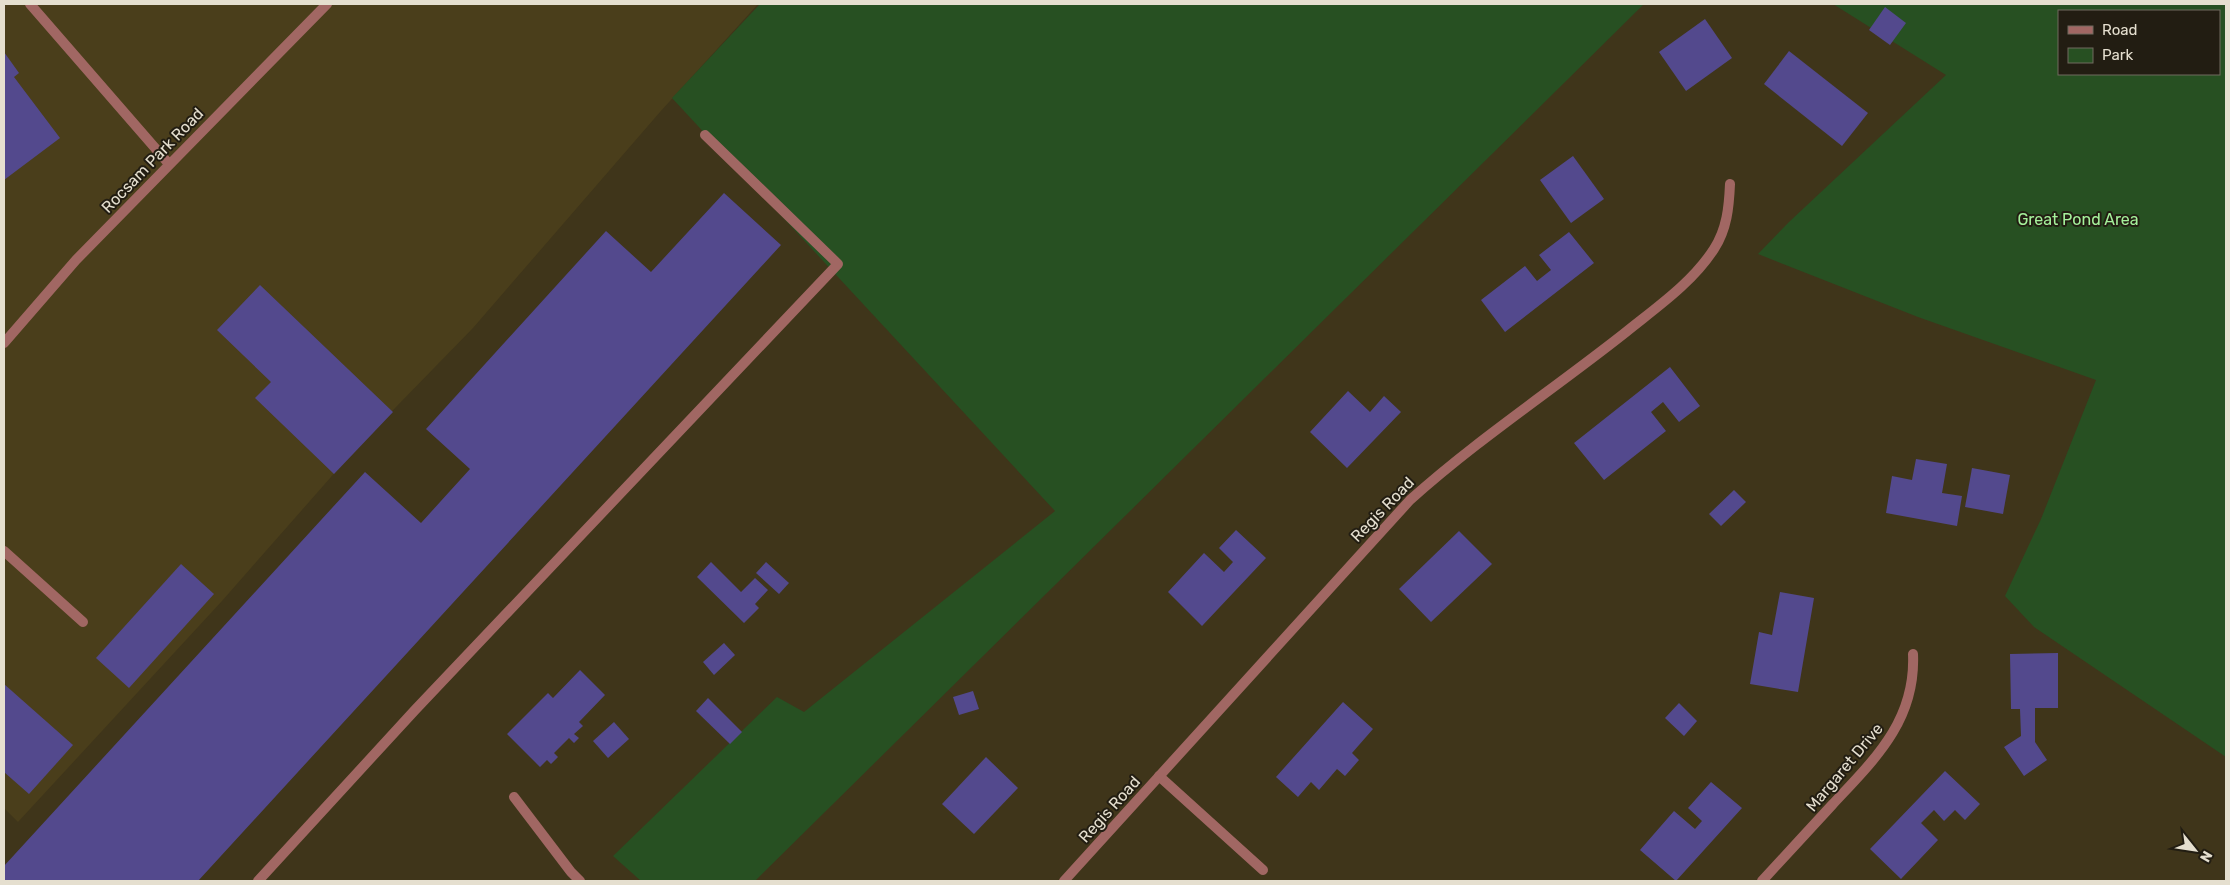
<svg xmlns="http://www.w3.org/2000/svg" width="2230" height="885" viewBox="0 0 2230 885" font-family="Rubik,sans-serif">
<rect width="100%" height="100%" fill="#3f351a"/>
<path fill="#4a3e1b" d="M 4,4 L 758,4 L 660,112 L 473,328 L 360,444 L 222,601 L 18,822 L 4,808 Z"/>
<g fill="#275022" fill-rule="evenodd">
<path d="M 760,4 L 1644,4 L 755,881 L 641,881 L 613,856 L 777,697 L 804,712 L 1055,511 L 672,98 Z"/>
<path d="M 1833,4 L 2226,4 L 2226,757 L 2034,627 L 2005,596 L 2041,519 L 2096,380 L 1918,317 L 1758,254 L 1789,222 L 1946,75 ZM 2059,11 L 2219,11 L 2219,74 L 2059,74 Z"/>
</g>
<g fill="#53498d">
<path d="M 1885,7 L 1906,23 L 1890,45 L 1869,30 Z"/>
<path d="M 1705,19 L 1732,58 L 1686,91 L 1659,52 Z"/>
<path d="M 1789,51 L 1868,113 L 1842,146 L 1764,84 Z"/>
<path d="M 4,52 L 19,73 L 14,77 L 60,138 L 4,180 Z"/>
<path d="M 1573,156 L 1604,199 L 1571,223 L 1540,180 Z"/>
<path d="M 724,193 L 781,245 L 198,881 L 4,881 L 4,866 L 365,472 L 421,523 L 470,469 L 426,429 L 606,231 L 651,272 Z"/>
<path d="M 1569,232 L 1594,263 L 1505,332 L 1481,300 L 1525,266 L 1537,281 L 1551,270 L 1539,255 Z"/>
<path d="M 260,285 L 393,412 L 334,474 L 255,398 L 271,382 L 217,330 Z"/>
<path d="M 1670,367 L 1700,406 L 1679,422 L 1663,402 L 1651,412 L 1666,431 L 1604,480 L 1574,443 Z"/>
<path d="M 1348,391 L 1370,412 L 1384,396 L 1401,412 L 1347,468 L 1310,432 Z"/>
<path d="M 1916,459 L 1947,464 L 1942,493 L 1962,496 L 1957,526 L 1886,513 L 1892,476 L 1912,480 Z"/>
<path d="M 1972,468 L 2010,475 L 2003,514 L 1965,507 Z"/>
<path d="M 1734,490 L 1746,502 L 1721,526 L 1709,514 Z"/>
<path d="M 1236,530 L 1266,558 L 1202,626 L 1168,592 L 1204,553 L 1224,572 L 1233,562 L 1219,548 Z"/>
<path d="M 1459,531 L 1492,564 L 1431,622 L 1399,589 Z"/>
<path d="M 711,562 L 741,592 L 755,578 L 768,590 L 755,604 L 759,608 L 744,623 L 697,577 Z"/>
<path d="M 766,562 L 789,583 L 779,594 L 756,573 Z"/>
<path d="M 181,564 L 214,594 L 129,688 L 96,658 Z"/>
<path d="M 1780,592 L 1814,598 L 1798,692 L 1750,684 L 1759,632 L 1772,635 Z"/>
<path d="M 724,643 L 735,655 L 714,675 L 703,662 Z"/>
<path d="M 2058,653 L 2058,708 L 2035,708 L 2035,742 L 2047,760 L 2024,776 L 2004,747 L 2021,736 L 2020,709 L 2011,709 L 2010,654 Z"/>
<path d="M 580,670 L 605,695 L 579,722 L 583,726 L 574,734 L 579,738 L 574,743 L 569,738 L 554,753 L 558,757 L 551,764 L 547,760 L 540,767 L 507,734 L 548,693 L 553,698 Z"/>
<path d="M 4,684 L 73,745 L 29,794 L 4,772 Z"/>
<path d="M 973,691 L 979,709 L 959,715 L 953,697 Z"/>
<path d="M 708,698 L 742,732 L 730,744 L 696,711 Z"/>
<path d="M 1343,702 L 1373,729 L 1352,753 L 1359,760 L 1345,776 L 1337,769 L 1319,790 L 1311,782 L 1298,797 L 1276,777 Z"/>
<path d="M 1679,703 L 1697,721 L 1684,736 L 1665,718 Z"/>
<path d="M 614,722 L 629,739 L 608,758 L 593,741 Z"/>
<path d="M 986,757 L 1018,788 L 974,834 L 942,804 Z"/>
<path d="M 1945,771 L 1980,804 L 1965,820 L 1955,810 L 1944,821 L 1934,810 L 1921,823 L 1938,840 L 1901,879 L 1870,849 Z"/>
<path d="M 1711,782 L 1742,808 L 1676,881 L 1640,850 L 1674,811 L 1695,829 L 1702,821 L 1688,808 Z"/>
</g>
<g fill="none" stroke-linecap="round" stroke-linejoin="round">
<g stroke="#a16763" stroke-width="10">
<path d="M 30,4 L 169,164"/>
<path d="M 4,551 L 83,622"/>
<path d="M 1159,776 L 1263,870"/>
<path d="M 514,797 L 571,872 L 580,881"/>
<path d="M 258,881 L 415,710 L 838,264 L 705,135"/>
</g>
<g stroke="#a16763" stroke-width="10">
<path d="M 4,343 L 76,260 L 327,4"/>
<path d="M 1064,881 L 1410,500 C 1478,439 1554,389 1626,332 C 1657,307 1692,283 1714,249 C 1727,229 1729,207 1730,184"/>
<path d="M 1762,881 C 1785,856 1809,830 1832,805 C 1874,760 1916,721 1913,654"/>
</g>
</g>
<g text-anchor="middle" stroke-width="4" stroke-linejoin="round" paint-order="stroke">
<g font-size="16" fill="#e5dfcf" stroke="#221d12">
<text transform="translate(152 160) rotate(-46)" y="6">Rocsam Park Road</text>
<text transform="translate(1382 509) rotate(-46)" y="6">Regis Road</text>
<text transform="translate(1844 767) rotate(-50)" y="6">Margaret Drive</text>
<text transform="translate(1109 809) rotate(-48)" y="6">Regis Road</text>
</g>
<g font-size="16" fill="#a5f19b" stroke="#221d12">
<text x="2078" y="225">Great Pond Area</text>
</g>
</g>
<rect width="2230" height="885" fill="none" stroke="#e5dfcf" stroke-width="10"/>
<rect x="2058" y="10" width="162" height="65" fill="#221d12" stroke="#706b5e"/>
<rect x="2068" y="26" width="25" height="8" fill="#a16763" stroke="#706b5e"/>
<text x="2102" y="35" font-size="15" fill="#e5dfcf">Road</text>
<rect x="2068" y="48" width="25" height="15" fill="#275022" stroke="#706b5e"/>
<text x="2102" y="60" font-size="15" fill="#e5dfcf">Park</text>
<g transform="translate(2195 850) rotate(120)" stroke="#221d12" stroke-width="4" paint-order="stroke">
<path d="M0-4L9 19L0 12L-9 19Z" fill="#e5dfcf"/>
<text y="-8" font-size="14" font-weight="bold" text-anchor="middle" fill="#e5dfcf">N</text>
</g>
</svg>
